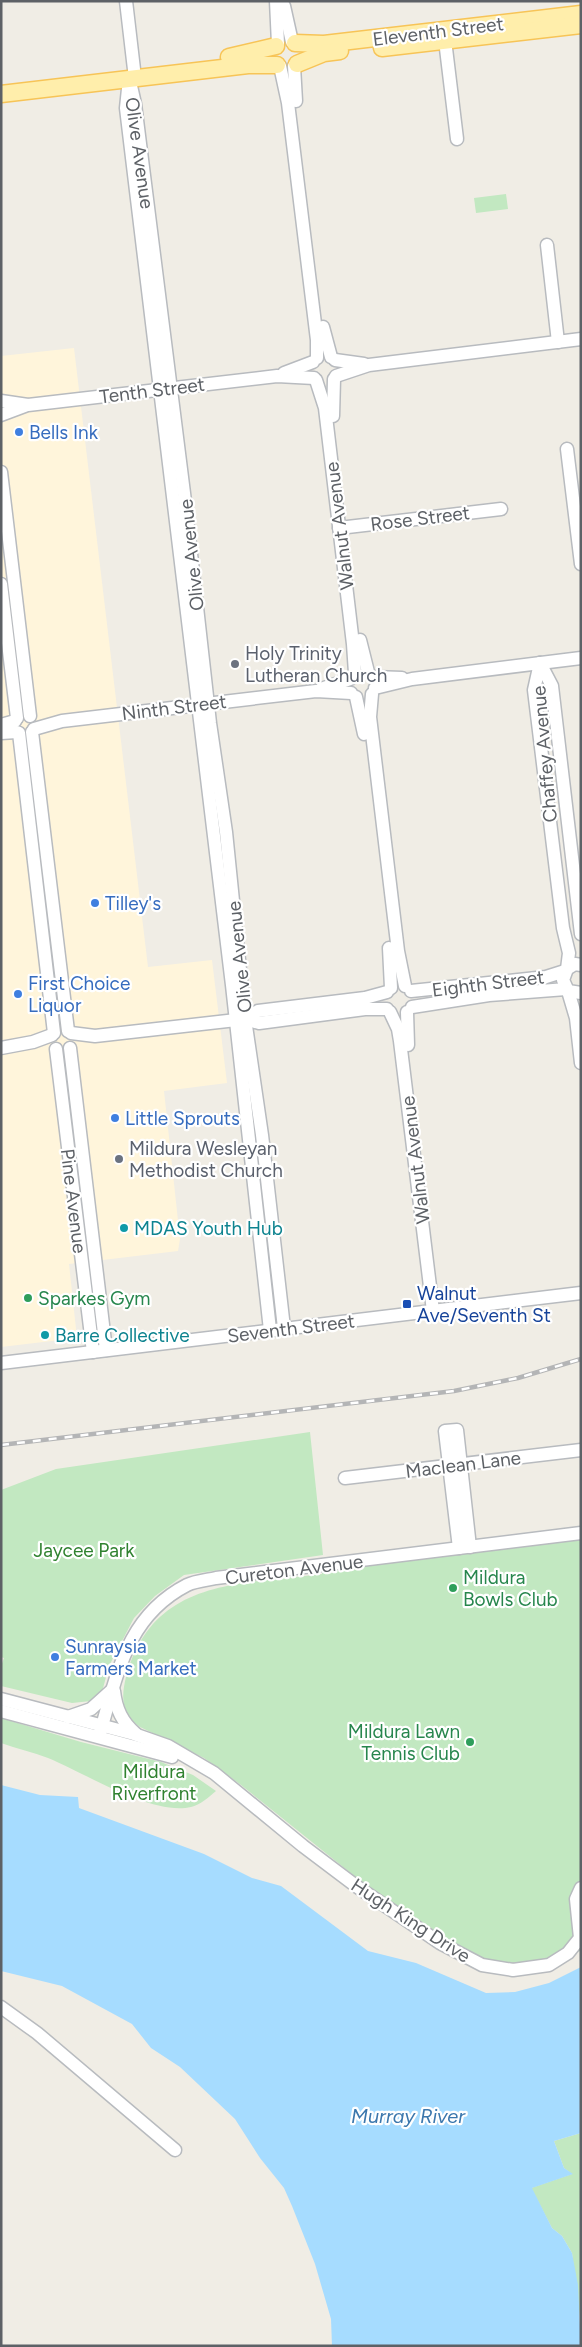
<svg xmlns="http://www.w3.org/2000/svg" width="582" height="2347" viewBox="0 0 582 2347" font-family="Figtree,sans-serif">
<rect width="100%" height="100%" fill="#f0ede5"/>
<path fill="#fff5db" d="M 74,348 L 148,967 L 212,960 L 227,1083 L 164,1091 L 180,1239 L 178,1251 L 69,1264 L 77,1338 L 1,1347 L 1,356 Z"/>
<g fill="#c2e8c1">
<path d="M 506,194 L 508,209 L 476,213 L 474,198 Z"/>
<path d="M 310,1432 L 323,1555 L 184,1575 L 155,1596 L 134,1618 L 109,1666 L 102,1692 L 91,1701 L 72,1703 L 1,1686 L 1,1666 L 4,1658 L 1,1657 L 1,1490 L 56,1469 Z"/>
<path d="M 581,1539 L 581,1951 L 520,1964 L 491,1962 L 455,1947 L 368,1887 L 241,1785 L 204,1758 L 140,1727 C 121,1714 121,1697 126,1677 C 153,1578 239,1585 322,1574 L 322,1571 Z"/>
<path d="M 1,1718 L 81,1742 L 161,1762 L 193,1775 L 216,1791 C 209,1797 200,1805 191,1807 C 152,1816 85,1773 48,1758 C 33,1752 17,1749 1,1743 Z"/>
<path d="M 581,2133 L 581,2326 L 572,2253 L 562,2236 L 552,2228 L 531,2188 L 572,2174 L 564,2168 L 554,2141 Z"/>
</g>
<path fill="#a6dcff" d="M 1,1785 L 40,1795 L 78,1797 L 79,1808 L 204,1854 L 252,1878 L 281,1886 L 368,1951 L 416,1963 L 486,1993 L 515,1992 L 549,1983 L 581,1967 L 581,2133 L 554,2141 L 564,2168 L 573,2174 L 532,2188 L 552,2228 L 562,2236 L 572,2253 L 578,2285 L 581,2346 L 332,2346 L 331,2319 L 315,2264 L 292,2206 L 284,2188 L 260,2158 L 235,2119 L 180,2067 L 151,2048 L 132,2024 L 62,1986 L 1,1971 Z"/>
<g fill="none" stroke-linecap="round" stroke-linejoin="round">
<defs>
<g id="minor">
<path d="M 126,1 L 135,78"/>
<path d="M 276,1 L 278,44"/>
<path d="M 284,6 L 292,42"/>
<path d="M 444,32 L 457,139"/>
<path d="M 280,66 L 288,103 L 317,340 L 317,358"/>
<path d="M 294,66 L 296,101"/>
<path d="M 129,79 L 126,108 L 232,985 L 270,1330"/>
<path d="M 131,86 L 135,104 L 186,509 L 210,723 L 226,832 L 245,1019 L 262,1135 L 284,1328"/>
<path d="M 547,245 L 558,342"/>
<path d="M 323,327 L 331,357"/>
<path d="M 335,360 L 364,364"/>
<path d="M 284,373 L 313,362"/>
<path d="M 336,376 L 369,365 L 581,339"/>
<path d="M 316,380 L 325,408 L 353,644 L 355,673"/>
<path d="M 1,401 L 28,405 L 277,376 L 314,378"/>
<path d="M 1,415 L 25,406"/>
<path d="M 333,416 L 334,379"/>
<path d="M 567,449 L 581,564"/>
<path d="M 1,472 L 30,716"/>
<path d="M 339,528 L 501,509"/>
<path d="M 1,584 L 17,718"/>
<path d="M 360,640 L 368,672"/>
<path d="M 540,663 L 534,690 L 563,928 L 569,953 L 567,969"/>
<path d="M 540,663 L 552,686 L 581,934"/>
<path d="M 374,677 L 402,678"/>
<path d="M 375,688 L 412,679 L 581,658"/>
<path d="M 321,689 L 350,679"/>
<path d="M 372,694 L 370,717 L 398,951 L 405,986"/>
<path d="M 356,697 L 364,734"/>
<path d="M 1,725 L 15,721"/>
<path d="M 34,729 L 62,721 L 316,691 L 351,693"/>
<path d="M 32,732 L 68,1031"/>
<path d="M 1,733 L 17,732"/>
<path d="M 19,733 L 54,1033"/>
<path d="M 389,948 L 391,988"/>
<path d="M 581,965 L 575,964 L 567,969 L 563,980 L 568,991 L 581,993"/>
<path d="M 411,991 L 546,977 L 565,971"/>
<path d="M 568,991 L 576,1018 L 581,1063"/>
<path d="M 412,1007 L 489,995 L 566,989"/>
<path d="M 390,1012 L 398,1029 L 400,1041 L 433,1311"/>
<path d="M 407,1012 L 408,1045"/>
<path d="M 245,1019 L 258,1011 L 365,998 L 387,992"/>
<path d="M 71,1033 L 95,1036 L 245,1019 L 259,1023 L 365,1009 L 387,1009"/>
<path d="M 1,1048 L 33,1042 L 52,1035"/>
<path d="M 70,1048 L 106,1350"/>
<path d="M 56,1049 L 93,1352"/>
<path d="M 1,1363 L 581,1293"/>
<path d="M 345,1478 L 581,1450"/>
<path d="M 459,1548 L 445,1431 L 457,1430 L 470,1547"/>
<path d="M 114,1691 C 116,1709 122,1722 136,1734"/>
<path d="M 1,1699 L 134,1734 L 168,1746 L 214,1773 L 303,1846 L 356,1886 L 440,1943 L 482,1965 L 513,1970 L 549,1965 L 568,1953 L 580,1938 L 576,1899 L 581,1888"/>
<path d="M 1,1711 L 172,1757"/>
<path d="M 68,1717 L 91,1709 L 112,1690"/>
<path d="M 99,1736 C 117,1677 125,1617 187,1585 C 195,1581 207,1580 216,1578 L 581,1533"/>
<path d="M 1,2007 L 37,2033 L 175,2150"/>
</g>
<g id="major">
<path d="M 295,43 L 324,44 L 581,14"/>
<path d="M 382,48 L 581,25"/>
<path d="M 229,57 L 276,46"/>
<path d="M 297,64 L 324,53 L 340,51"/>
<path d="M 1,94 L 248,65 L 277,65"/>
</g>
</defs>
<use href="#minor" stroke="#b8bbbf" stroke-width="15"/>
<use href="#major" stroke="#f7c457" stroke-width="19"/>
<use href="#minor" stroke="#fff" stroke-width="12"/>
<use href="#major" stroke="#ffeeab" stroke-width="16"/>
<defs>
<path id="rail" d="M 1,1445 L 454,1391 L 518,1378 L 581,1359"/>
</defs>
<use href="#rail" stroke="#b4b5b6" stroke-width="4.5"/>
<use href="#rail" stroke="#fff" stroke-width="2.5" stroke-dasharray="8" stroke-linecap="butt"/>
</g>
<g fill="#3f7fe0" stroke="#fff" stroke-width="2">
<circle cx="19" cy="432" r="5"/>
<circle cx="95" cy="903" r="5"/>
<circle cx="18" cy="994" r="5"/>
<circle cx="115" cy="1118" r="5"/>
<circle cx="55" cy="1657" r="5"/>
</g>
<g fill="#6b7280" stroke="#fff" stroke-width="2">
<circle cx="235" cy="664" r="5"/>
<circle cx="119" cy="1159" r="5"/>
</g>
<g fill="#0f9aa8" stroke="#fff" stroke-width="2">
<circle cx="124" cy="1228" r="5"/>
<circle cx="45" cy="1335" r="5"/>
</g>
<g fill="#2e9e5b" stroke="#fff" stroke-width="2">
<circle cx="28" cy="1298" r="5"/>
<circle cx="453" cy="1588" r="5"/>
<circle cx="470" cy="1742" r="5"/>
</g>
<rect fill="#1a4fb4" stroke="#fff" stroke-width="2" x="402" y="1299" width="10" height="10" rx="2.5"/>
<g text-anchor="middle" stroke-width="4.5" stroke-linejoin="round" paint-order="stroke">
<g font-size="19" fill="#5d6166" stroke="#fff">
<text transform="translate(438 31) rotate(-7)" y="7">Eleventh Street</text>
<text transform="translate(140 153) rotate(82)" y="7">Olive Avenue</text>
<text transform="translate(152 390) rotate(-7)" y="7">Tenth Street</text>
<text transform="translate(420 518) rotate(-7)" y="7">Rose Street</text>
<text transform="translate(339 526) rotate(-97)" y="7">Walnut Avenue</text>
<text transform="translate(191 555) rotate(-96)" y="7">Olive Avenue</text>
<text transform="translate(174 707) rotate(-7)" y="7">Ninth Street</text>
<text transform="translate(544 754) rotate(-95)" y="7">Chaffey Avenue</text>
<text transform="translate(239 957) rotate(-96)" y="7">Olive Avenue</text>
<text transform="translate(488 983) rotate(-7)" y="7">Eighth Street</text>
<text transform="translate(415 1160) rotate(-97)" y="7">Walnut Avenue</text>
<text transform="translate(74 1201) rotate(83)" y="7">Pine Avenue</text>
<text transform="translate(291 1328) rotate(-7)" y="7">Seventh Street</text>
<text transform="translate(463 1464) rotate(-7)" y="7">Maclean Lane</text>
<text transform="translate(294 1569) rotate(-7)" y="7">Cureton Avenue</text>
<text transform="translate(411 1920) rotate(33)" y="7">Hugh King Drive</text>
</g>
<g font-size="19" fill="#366cbe" stroke="#fff" text-anchor="start">
<text x="29" y="439">Bells Ink</text>
<text x="105" y="910">Tilley's</text>
<text x="28" y="990">First Choice<tspan x="28" dy="22">Liquor</tspan></text>
<text x="125" y="1125">Little Sprouts</text>
<text x="65" y="1653">Sunraysia<tspan x="65" dy="22">Farmers Market</tspan></text>
</g>
<g font-size="19" fill="#5b616d" stroke="#fff" text-anchor="start">
<text x="245" y="660">Holy Trinity<tspan x="245" dy="22">Lutheran Church</tspan></text>
<text x="129" y="1155">Mildura Wesleyan<tspan x="129" dy="22">Methodist Church</tspan></text>
</g>
<g font-size="19" fill="#0d838f" stroke="#fff" text-anchor="start">
<text x="134" y="1235">MDAS Youth Hub</text>
<text x="55" y="1342">Barre Collective</text>
</g>
<g font-size="19" fill="#164399" stroke="#fff" text-anchor="start">
<text x="417" y="1300">Walnut<tspan x="417" dy="22">Ave/Seventh St</tspan></text>
</g>
<g font-size="19" fill="#27864d" stroke="#fff" text-anchor="start">
<text x="38" y="1305">Sparkes Gym</text>
<text x="463" y="1584">Mildura<tspan x="463" dy="22">Bowls Club</tspan></text>
<text x="460" y="1738" text-anchor="end">Mildura Lawn<tspan x="460" dy="22">Tennis Club</tspan></text>
</g>
<g font-size="19" fill="#308230" stroke="#fff">
<text x="84" y="1557">Jaycee Park</text>
<text x="154" y="1778">Mildura<tspan x="154" dy="22">Riverfront</tspan></text>
</g>
<g font-size="20" font-style="italic" fill="#3b77ad" stroke="#fff">
<text x="408" y="2123">Murray River</text>
</g>
</g>
<rect width="582" height="2347" fill="none" stroke="#5d6166" stroke-width="5"/>
</svg>
